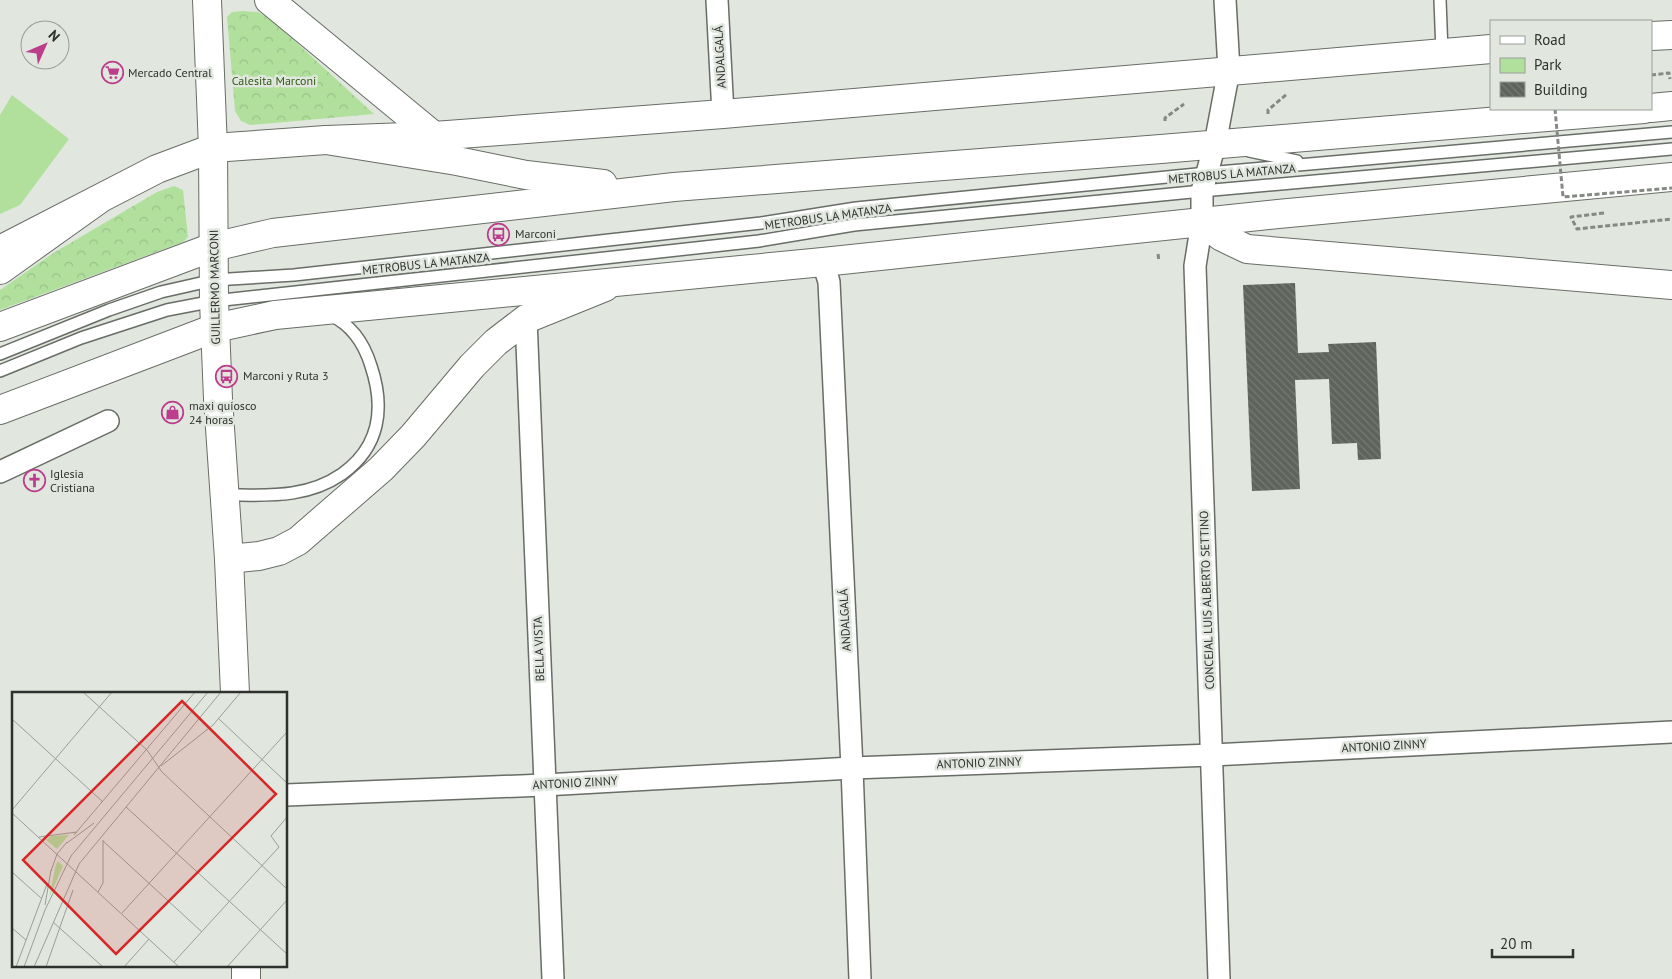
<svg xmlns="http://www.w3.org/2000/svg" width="1672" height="979" viewBox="0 0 1672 979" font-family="'PT Sans',sans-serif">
<defs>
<pattern id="forest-crowns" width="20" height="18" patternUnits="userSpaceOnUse" patternTransform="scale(1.25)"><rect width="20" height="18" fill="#b1e09d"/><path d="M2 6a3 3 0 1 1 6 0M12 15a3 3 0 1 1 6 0" fill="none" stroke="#99c188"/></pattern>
<pattern id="building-back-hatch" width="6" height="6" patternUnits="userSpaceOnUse" patternTransform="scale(1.25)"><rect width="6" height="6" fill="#5e635c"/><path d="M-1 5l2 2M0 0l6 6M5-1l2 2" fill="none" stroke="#777a75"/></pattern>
</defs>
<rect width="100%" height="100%" fill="#e1e7de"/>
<path fill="#b1e09d" d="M 12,95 L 69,139 L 20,205 L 0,214 L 0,115 Z"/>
<g fill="url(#forest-crowns)">
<path d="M 242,11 L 258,12 L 273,21 L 374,114 L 250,125 L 241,121 L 235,111 L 227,17 L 232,12 Z"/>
<path d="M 174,186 L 183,190 L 188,237 L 183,242 L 0,310 L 0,290 L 55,252 L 157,192 Z"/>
</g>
<path fill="url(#building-back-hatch)" d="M 1295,283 L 1298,353 L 1329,352 L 1328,344 L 1376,342 L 1381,459 L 1358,460 L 1357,443 L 1332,444 L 1329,379 L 1295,380 L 1300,489 L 1252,491 L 1243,285 Z"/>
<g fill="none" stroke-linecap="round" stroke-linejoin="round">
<defs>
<g id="lane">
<path d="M 1440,0 L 1442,52"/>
<path d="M 1249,151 L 1297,161"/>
<path d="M 0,354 L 109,310 L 161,292 L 214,280 L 294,275 L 761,223 L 856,208 L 1207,173 L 1672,132"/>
<path d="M 0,371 L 81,338 L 167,310 L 214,301 L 759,241 L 854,225 L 1202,191 L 1672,149"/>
<path d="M 225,495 C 266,495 306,499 342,474 C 380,447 385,408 371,366 C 364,343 352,325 330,315"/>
</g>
<g id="street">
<path d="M 717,0 L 723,114"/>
<path d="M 823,262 L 829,282 L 852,768 L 860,979"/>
<path d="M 526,319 L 553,979"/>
<path d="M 0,472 L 108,421"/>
<path d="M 286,795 L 544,785 L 852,768 L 1212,755 L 1672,732"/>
<path d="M 1219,979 L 1195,266 L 1202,222 L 1202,191 L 1215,144 L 1229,70 L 1225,0"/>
</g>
<g id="secondary">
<path d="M 207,0 L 213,148 L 214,301 L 218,399 L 229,559 L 235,693"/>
<path d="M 269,0 L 434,136"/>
<path d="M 1651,36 L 1672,35"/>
<path d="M 1202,222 L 1222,237 L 1247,249 L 1672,285"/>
<path d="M 0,250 L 157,169 L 213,148 L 326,140 L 434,136 L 723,114 L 1491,49"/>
<path d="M 229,559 L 259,556 L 279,551 L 298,541 L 381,469 L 413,436 L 472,366 L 496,342 L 526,319 L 605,287"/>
<path d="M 246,965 L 246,979"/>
</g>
<g id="highway">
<path d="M 1651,108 L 1672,106"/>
<path d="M 326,140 L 457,161 L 526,175 L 603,184"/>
<path d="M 0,270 L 98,200"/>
<path d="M 0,327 L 213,247 L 273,233 L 674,187 L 1161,149 L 1644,109"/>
<path d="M 0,410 L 215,328 L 275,315 L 823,262 L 1278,214 L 1672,177"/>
</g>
</defs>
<use href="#lane" stroke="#686d66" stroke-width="14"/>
<use href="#street" stroke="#686d66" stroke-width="24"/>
<use href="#secondary" stroke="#686d66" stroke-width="30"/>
<use href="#highway" stroke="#686d66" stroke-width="30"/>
<g stroke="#858983" stroke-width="3" stroke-dasharray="5 2.5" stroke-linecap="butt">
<path d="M 1651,75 L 1669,73 L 1670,79"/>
<path d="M 1268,114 L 1268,110 L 1287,94"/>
<path d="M 1165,121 L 1165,118 L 1184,104"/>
<path d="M 1604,213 L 1571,217 L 1577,229 L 1672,219"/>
<path d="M 1158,254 L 1159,261"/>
</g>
<use href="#lane" stroke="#fff" stroke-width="11"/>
<use href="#street" stroke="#fff" stroke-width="21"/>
<use href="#secondary" stroke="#fff" stroke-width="28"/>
<use href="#highway" stroke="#fff" stroke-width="28"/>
<path stroke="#858983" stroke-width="3" stroke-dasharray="5 2.5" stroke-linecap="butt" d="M 1555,109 L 1563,197 L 1672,188"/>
</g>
<defs>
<symbol id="supermarket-ring" viewBox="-11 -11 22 22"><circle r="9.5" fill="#e1e7de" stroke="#bb3d8b" stroke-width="1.5"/><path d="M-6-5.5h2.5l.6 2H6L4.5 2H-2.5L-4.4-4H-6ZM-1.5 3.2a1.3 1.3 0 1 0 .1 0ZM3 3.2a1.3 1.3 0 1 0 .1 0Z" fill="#bb3d8b"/></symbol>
<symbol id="bus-ring" viewBox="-11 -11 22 22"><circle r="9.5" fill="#e1e7de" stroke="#bb3d8b" stroke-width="1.5"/><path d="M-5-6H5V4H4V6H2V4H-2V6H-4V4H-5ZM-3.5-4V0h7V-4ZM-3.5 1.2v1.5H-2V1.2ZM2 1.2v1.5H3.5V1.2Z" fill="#bb3d8b"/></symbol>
<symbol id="shop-ring" viewBox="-11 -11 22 22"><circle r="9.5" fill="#e1e7de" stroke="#bb3d8b" stroke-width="1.5"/><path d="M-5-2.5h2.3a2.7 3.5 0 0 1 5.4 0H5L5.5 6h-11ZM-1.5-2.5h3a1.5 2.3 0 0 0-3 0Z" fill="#bb3d8b"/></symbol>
<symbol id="church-ring" viewBox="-11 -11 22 22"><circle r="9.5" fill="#e1e7de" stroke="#bb3d8b" stroke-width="1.5"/><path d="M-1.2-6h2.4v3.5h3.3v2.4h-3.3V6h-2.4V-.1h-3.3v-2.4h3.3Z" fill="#bb3d8b"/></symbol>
</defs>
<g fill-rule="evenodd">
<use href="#supermarket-ring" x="100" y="60" width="25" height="25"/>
<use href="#bus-ring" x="486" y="222" width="25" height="25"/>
<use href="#bus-ring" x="214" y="364" width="25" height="25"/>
<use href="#shop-ring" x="160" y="400" width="25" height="25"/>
<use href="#church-ring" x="22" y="468" width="25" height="25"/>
</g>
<g text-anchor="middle" stroke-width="5" stroke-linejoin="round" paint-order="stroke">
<g font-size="12" fill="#2f312e" stroke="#e1e7de">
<text transform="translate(720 57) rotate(-93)" y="4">ANDALGALÁ</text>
<text transform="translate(1232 174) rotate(-5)" y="4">METROBUS LA MATANZA</text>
<text transform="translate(828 217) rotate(-8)" y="4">METROBUS LA MATANZA</text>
<text transform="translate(426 264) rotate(-6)" y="4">METROBUS LA MATANZA</text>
<text transform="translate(215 287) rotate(-91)" y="4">GUILLERMO MARCONI</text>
<text transform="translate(1207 600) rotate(-92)" y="4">CONCEJAL LUIS ALBERTO SETTINO</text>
<text transform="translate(845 620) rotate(-93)" y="4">ANDALGALÁ</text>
<text transform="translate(539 649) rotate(-92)" y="4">BELLA VISTA</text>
<text transform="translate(1384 746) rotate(-3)" y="4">ANTONIO ZINNY</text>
<text transform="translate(979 763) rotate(-2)" y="4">ANTONIO ZINNY</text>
<text transform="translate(575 783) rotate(-3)" y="4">ANTONIO ZINNY</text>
</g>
<g font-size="12" fill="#2f312e" stroke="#e1e7de" text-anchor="start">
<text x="128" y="77">Mercado Central</text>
<text x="515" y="238">Marconi</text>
<text x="243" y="380">Marconi y Ruta 3</text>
<text x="189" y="410">maxi quiosco<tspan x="189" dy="14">24 horas</tspan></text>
<text x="50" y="478">Iglesia<tspan x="50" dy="14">Cristiana</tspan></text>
</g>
<g font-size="12" fill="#2e5a15" stroke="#e1e7de">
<text x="274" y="85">Calesita Marconi</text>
</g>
</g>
<g transform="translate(12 692)">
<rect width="275" height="275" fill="#e1e7de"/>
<path d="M 57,143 L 45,157 L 34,148 L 39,144 ZM 46,169 L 51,174 L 37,206 L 44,172 Z" fill="#b1e09d"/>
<path fill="none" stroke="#9a9e98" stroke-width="1" d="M 71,0 L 135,58 L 150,80 L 275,197M 0,27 L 91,110M 207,27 L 275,91M 149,74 L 201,33 L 229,0M 114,115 L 275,262M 0,118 L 100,0M 0,121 L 167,275M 62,143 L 183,0M 27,145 L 65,140M 91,149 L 190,240M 55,151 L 82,131M 39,179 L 45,162 L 55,150M 0,180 L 29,206M 86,200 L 91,191 L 91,148M 33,213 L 39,178M 110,221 L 275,40M 41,230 L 91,275M 0,236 L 14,248M 162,270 L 267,155 L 259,144 L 275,125M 4,275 L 35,192M 12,275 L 33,218 L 59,164 L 196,0M 22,275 L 67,172 L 209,0M 34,275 L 61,198M 112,275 L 137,247M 215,275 L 275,208"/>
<path fill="#d62828" fill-opacity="0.15" stroke="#d62828" stroke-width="2.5" d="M 170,9 L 264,102 L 104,262 L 11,168 Z"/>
<rect width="275" height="275" fill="none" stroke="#2f312e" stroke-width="2.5"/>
</g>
<rect x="1490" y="20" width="162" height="90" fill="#e1e7de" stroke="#9a9e98"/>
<rect x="1500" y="36" width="25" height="8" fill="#ffffff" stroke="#9a9e98"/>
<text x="1534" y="45" font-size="15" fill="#2f312e">Road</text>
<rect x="1500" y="58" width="25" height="15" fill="#b1e09d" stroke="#9a9e98"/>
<text x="1534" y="70" font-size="15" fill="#2f312e">Park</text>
<rect x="1500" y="82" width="25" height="15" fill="url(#building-back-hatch)" stroke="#9a9e98"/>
<text x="1534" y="95" font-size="15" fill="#2f312e">Building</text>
<g transform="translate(45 45) rotate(45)"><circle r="24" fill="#e1e7de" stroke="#9a9e98"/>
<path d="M0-4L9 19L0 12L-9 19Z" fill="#bb3d8b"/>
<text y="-8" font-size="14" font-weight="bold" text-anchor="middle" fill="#2f312e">N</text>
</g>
<path d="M1492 949v8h81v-8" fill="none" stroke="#2f312e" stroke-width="2.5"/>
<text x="1500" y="949" font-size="15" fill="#2f312e" stroke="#e1e7de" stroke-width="4" paint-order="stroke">20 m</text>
</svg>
